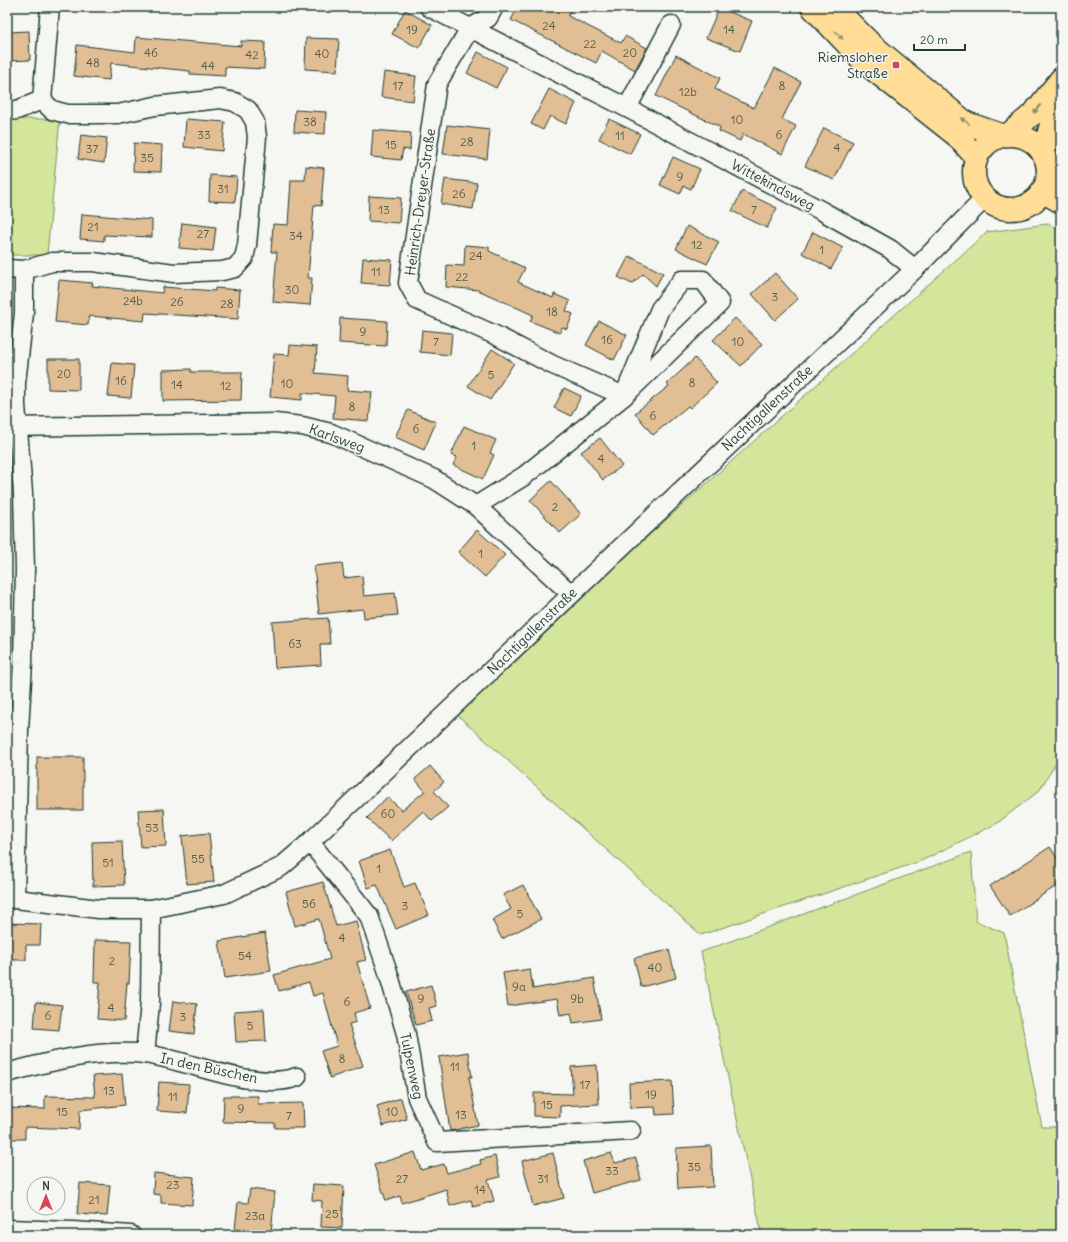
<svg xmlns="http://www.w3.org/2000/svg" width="1068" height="1242" viewBox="0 0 1068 1242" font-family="Delius,sans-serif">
<rect width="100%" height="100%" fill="#f6f6f2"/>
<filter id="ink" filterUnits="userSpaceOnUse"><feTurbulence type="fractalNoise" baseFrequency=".025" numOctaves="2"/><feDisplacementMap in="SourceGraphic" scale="8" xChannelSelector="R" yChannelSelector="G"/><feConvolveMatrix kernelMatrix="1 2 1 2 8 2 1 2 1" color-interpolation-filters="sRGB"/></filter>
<g filter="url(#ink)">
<g fill="#d3e69b" stroke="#799268">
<path d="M 8,119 L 60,119 L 47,255 L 7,255 Z"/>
<path d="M 1048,224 L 1061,230 L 1061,755 L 1039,791 L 996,824 L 921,861 L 701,935 L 453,711 L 987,232 Z"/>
<path d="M 971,852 L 976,921 L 1004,933 L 1042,1127 L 1061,1127 L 1061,1235 L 762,1235 L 701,952 Z"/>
</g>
<g fill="#e1be93" stroke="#1f3d34">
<path d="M 518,7 L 573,7 L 568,16 L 621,43 L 625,36 L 647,48 L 635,70 L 602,51 L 596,63 L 511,20 Z"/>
<path d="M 719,8 L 752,21 L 740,51 L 706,38 Z"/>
<path d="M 405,10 L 432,25 L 419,48 L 392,34 Z"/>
<path d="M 29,31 L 30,60 L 7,61 L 7,32 Z"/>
<path d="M 136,37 L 241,46 L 241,41 L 265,42 L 264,69 L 225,67 L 225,76 L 190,74 L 190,71 L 111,63 L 109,80 L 74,76 L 77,45 L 135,52 Z"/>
<path d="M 306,38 L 339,39 L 337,71 L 305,69 Z"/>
<path d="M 478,52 L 507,67 L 496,88 L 467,73 Z"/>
<path d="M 676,55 L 720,78 L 715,89 L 754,108 L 775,68 L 801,82 L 782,119 L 796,126 L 782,154 L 743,134 L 740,141 L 719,131 L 720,127 L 656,96 Z"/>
<path d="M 384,72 L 416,76 L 413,101 L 381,97 Z"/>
<path d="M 549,89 L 576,103 L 566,124 L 550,116 L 543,130 L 531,124 Z"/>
<path d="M 295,110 L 326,112 L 325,134 L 294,132 Z"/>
<path d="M 186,119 L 225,122 L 222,151 L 184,147 Z"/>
<path d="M 609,119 L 640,134 L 630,154 L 599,139 Z"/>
<path d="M 447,125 L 490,130 L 487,159 L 443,154 Z"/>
<path d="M 824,128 L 853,142 L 834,180 L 805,166 Z"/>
<path d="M 373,130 L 411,133 L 410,150 L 403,149 L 401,160 L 371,157 Z"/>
<path d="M 81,135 L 107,138 L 104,163 L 78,159 Z"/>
<path d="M 134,143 L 162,145 L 161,172 L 133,171 Z"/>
<path d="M 673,157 L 700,169 L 691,189 L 684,186 L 680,194 L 660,185 Z"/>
<path d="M 306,166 L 324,168 L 321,206 L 314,205 L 308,278 L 312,278 L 310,305 L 273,302 L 277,252 L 271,252 L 273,224 L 288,225 L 291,180 L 305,180 Z"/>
<path d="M 210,175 L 237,177 L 235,202 L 209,201 Z"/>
<path d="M 445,179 L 477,183 L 473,209 L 441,204 Z"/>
<path d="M 742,191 L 777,208 L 767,228 L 732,211 Z"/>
<path d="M 369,196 L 401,198 L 399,223 L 368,221 Z"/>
<path d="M 82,214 L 152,220 L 152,237 L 104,235 L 104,241 L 80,239 Z"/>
<path d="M 182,223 L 216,227 L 213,251 L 179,248 Z"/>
<path d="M 687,226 L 719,242 L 707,264 L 676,249 Z"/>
<path d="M 813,232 L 843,248 L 831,269 L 802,253 Z"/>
<path d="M 465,245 L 489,247 L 489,251 L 525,268 L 518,282 L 553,298 L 554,294 L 570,301 L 566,311 L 573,314 L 567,329 L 562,327 L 560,333 L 530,321 L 533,315 L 478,290 L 446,287 L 447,265 L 464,266 Z"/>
<path d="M 629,256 L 663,273 L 656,286 L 643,274 L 632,284 L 618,277 Z"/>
<path d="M 363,258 L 392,260 L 390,285 L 361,283 Z"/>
<path d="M 775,273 L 798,299 L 775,320 L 752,294 Z"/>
<path d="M 59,280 L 93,283 L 92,286 L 162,293 L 163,287 L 215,291 L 215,288 L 240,290 L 238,319 L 145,313 L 144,321 L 89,316 L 88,325 L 55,322 Z"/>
<path d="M 340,318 L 387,321 L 386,346 L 339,343 Z"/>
<path d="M 735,318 L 762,344 L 741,366 L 713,340 Z"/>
<path d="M 599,321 L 627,335 L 614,360 L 586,345 Z"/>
<path d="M 422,330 L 452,333 L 450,355 L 420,352 Z"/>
<path d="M 290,345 L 317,347 L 315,373 L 348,376 L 347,390 L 372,392 L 369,421 L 333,418 L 335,396 L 302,393 L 302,400 L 270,397 L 274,354 L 289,355 Z"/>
<path d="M 492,349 L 514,363 L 490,400 L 468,386 Z"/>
<path d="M 695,358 L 717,383 L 690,408 L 688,406 L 653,435 L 635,413 L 669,386 L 667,384 Z"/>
<path d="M 48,359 L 79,359 L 79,390 L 48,389 Z"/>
<path d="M 112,363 L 134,365 L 131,398 L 108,396 Z"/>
<path d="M 191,369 L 191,372 L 242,372 L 241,400 L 163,401 L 163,370 Z"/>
<path d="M 564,388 L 581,396 L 571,416 L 554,408 Z"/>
<path d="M 408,410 L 436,422 L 424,450 L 395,437 Z"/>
<path d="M 464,426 L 496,440 L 490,453 L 494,455 L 483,479 L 453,465 L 457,457 L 451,455 Z"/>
<path d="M 600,438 L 622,466 L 603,480 L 581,452 Z"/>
<path d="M 551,481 L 581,514 L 560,533 L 530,500 Z"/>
<path d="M 477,530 L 505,555 L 485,577 L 458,552 Z"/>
<path d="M 342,563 L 344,578 L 362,576 L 364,596 L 395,593 L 398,615 L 364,618 L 363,609 L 319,614 L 314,566 Z"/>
<path d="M 328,618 L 330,644 L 320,644 L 321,665 L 275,668 L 272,622 Z"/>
<rect x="37" y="757" width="46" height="53"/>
<path d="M 430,766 L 444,782 L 434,791 L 448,807 L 432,821 L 423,811 L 391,841 L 367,818 L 387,797 L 402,810 L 425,791 L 415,779 Z"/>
<path d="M 164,809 L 166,846 L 141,847 L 138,810 Z"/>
<path d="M 209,833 L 214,882 L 187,884 L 182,836 Z"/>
<path d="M 122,841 L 124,885 L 93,886 L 92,842 Z"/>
<path d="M 1050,847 L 1061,864 L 1061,883 L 1010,916 L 990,886 Z"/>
<path d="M 390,850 L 404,887 L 415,883 L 429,915 L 396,929 L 377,885 L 368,888 L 359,861 Z"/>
<path d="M 323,882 L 336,926 L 356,921 L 366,960 L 357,962 L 370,1008 L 354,1013 L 356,1022 L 349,1024 L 363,1066 L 330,1078 L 321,1051 L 337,1046 L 323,993 L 313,996 L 309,982 L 279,991 L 274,975 L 330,959 L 319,919 L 295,926 L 286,892 Z"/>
<path d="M 523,885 L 541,919 L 502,939 L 492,920 L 511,909 L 503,895 Z"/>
<path d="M 7,923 L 41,924 L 40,945 L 26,945 L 26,960 L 7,960 Z"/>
<path d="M 265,933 L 271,971 L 225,978 L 219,941 Z"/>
<path d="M 95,940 L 131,941 L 129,983 L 127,983 L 124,1021 L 97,1019 L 100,982 L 94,982 Z"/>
<path d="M 669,950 L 676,978 L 641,987 L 634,958 Z"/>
<path d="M 530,969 L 533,989 L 594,978 L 601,1019 L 573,1023 L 571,1013 L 560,1015 L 557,999 L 508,1006 L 503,973 Z"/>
<path d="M 431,985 L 437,1006 L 429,1008 L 432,1021 L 416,1025 L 406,992 Z"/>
<path d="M 173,1001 L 197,1004 L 194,1034 L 169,1031 Z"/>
<path d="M 36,1002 L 62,1005 L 59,1030 L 34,1028 Z"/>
<path d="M 264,1009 L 266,1041 L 236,1042 L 234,1011 Z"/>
<path d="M 468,1052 L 472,1077 L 469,1077 L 478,1125 L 450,1131 L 439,1057 Z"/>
<path d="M 597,1065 L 599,1104 L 560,1106 L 560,1117 L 534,1116 L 534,1093 L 573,1094 L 571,1067 Z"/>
<path d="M 122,1074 L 125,1105 L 80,1110 L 79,1129 L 25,1127 L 25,1139 L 7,1139 L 7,1108 L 45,1109 L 45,1096 L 95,1097 L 93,1076 Z"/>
<path d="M 672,1081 L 674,1114 L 656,1115 L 655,1107 L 630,1108 L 629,1083 Z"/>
<path d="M 159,1082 L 189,1084 L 187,1113 L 157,1111 Z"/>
<path d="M 224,1096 L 258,1096 L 258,1104 L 303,1103 L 304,1128 L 275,1128 L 275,1123 L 223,1122 Z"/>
<path d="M 401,1098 L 407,1119 L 383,1126 L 377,1106 Z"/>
<path d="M 711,1146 L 713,1187 L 678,1189 L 676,1148 Z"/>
<path d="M 415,1152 L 421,1170 L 444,1164 L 447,1173 L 481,1164 L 480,1160 L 495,1156 L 500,1177 L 488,1180 L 494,1201 L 473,1207 L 471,1200 L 450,1206 L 446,1189 L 402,1203 L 400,1196 L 386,1201 L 374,1165 Z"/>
<path d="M 553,1153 L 564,1198 L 533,1206 L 522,1161 Z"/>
<path d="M 611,1153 L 615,1163 L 636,1158 L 641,1180 L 592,1193 L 583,1161 Z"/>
<path d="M 154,1173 L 194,1177 L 192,1205 L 161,1203 L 161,1195 L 153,1194 Z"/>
<path d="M 80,1183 L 110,1185 L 107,1216 L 77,1214 Z"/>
<path d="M 313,1184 L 344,1186 L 342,1228 L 321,1227 L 322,1201 L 312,1200 Z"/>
<path d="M 250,1189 L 275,1192 L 271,1233 L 235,1229 L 238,1202 L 248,1203 Z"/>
</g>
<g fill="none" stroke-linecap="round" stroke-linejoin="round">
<defs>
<g id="minor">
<path d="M 429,7 L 627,108 L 822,211 L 890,249 L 915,269"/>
<path d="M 42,100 L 50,7"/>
<path d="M 627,108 L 671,25"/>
<path d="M 7,111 L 17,110 L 42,100"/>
<path d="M 7,269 L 24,270 L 52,262 L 93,262 L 174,273 L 222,271 L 235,268 L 244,258 L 247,245 L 257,137 L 255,122 L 248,110 L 235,102 L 220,99 L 155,106 L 118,114 L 67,114 L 52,110 L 42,100"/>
<path d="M 7,427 L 275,423 L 302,426 L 331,433 L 434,479 L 476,506 L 571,594"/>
<path d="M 476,506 L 524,476 L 624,396 L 720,303 L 703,280 L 682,280 L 660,309 L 624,396 L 553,365 L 495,335 L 417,300 L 408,283 L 437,84 L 470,28 L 488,18 L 494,7"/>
<path d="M 310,842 L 369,916 L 388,972 L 406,1034 L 417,1098 L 437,1142 L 631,1131"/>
<path d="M 7,898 L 99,909 L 151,909 L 224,894 L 281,867 L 310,842 L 915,269 L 985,198"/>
<path d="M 15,899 L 19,730 L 23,663 L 25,569 L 23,493 L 16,405 L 16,383 L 24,313 L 24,270"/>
<path d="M 145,1054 L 150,1003 L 151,909"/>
<path d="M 7,1073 C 51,1061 99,1049 145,1054 C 189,1060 255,1092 297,1077"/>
<path d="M 7,1229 L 73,1231 L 131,1235"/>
</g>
<g id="major">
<path d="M 812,7 L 865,63 L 957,136 L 976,157"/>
<path d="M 834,7 L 871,44 L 966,123 L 1001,135"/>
<path d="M 1009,134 L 1034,113 L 1061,79"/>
<circle cx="1011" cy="172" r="37"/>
<path d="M 1043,154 L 1051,124 L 1061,109"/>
<path d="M 1042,191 L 1061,202"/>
</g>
</defs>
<use href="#minor" stroke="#1f3d34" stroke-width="21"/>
<use href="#major" stroke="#1f3d34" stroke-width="25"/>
<use href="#minor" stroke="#f6f6f2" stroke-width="18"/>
<use href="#major" stroke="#ffdd96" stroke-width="22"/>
</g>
<defs><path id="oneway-solid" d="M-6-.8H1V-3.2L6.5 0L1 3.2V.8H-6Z"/></defs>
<g fill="#8f8d65">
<use href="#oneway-solid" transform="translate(839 35) rotate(46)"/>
<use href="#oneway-solid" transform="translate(1037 109) rotate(130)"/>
<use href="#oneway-solid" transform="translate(965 121) rotate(-146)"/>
</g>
</g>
<rect fill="#d1495b" stroke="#f6f6f2" stroke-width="1.5" x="892" y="61" width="8" height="8" rx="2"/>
<g text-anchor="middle" stroke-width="3" stroke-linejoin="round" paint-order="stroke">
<g font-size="12" fill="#505d4c">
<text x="549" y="30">24</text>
<text x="412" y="34">19</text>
<text x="729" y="34">14</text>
<text x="590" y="48">22</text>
<text x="151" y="57">46</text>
<text x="630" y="57">20</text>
<text x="322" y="58">40</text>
<text x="252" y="59">42</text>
<text x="93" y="67">48</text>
<text x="208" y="70">44</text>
<text x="398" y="90">17</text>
<text x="782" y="90">8</text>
<text x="688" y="96">12b</text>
<text x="737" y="124">10</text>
<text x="310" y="126">38</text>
<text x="204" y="139">33</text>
<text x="779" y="139">6</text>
<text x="620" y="140">11</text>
<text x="467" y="146">28</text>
<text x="391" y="149">15</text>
<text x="837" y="152">4</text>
<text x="92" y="153">37</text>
<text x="147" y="162">35</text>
<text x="680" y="181">9</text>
<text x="223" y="193">31</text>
<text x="459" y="198">26</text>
<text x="384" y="214">13</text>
<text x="754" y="214">7</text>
<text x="93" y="231">21</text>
<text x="203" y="238">27</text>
<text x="296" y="240">34</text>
<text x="697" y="249">12</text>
<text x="822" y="254">1</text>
<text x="476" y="260">24</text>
<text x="376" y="276">11</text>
<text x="462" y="281">22</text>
<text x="292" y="294">30</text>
<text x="775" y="301">3</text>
<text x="133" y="305">24b</text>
<text x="177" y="306">26</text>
<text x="227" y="308">28</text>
<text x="552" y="316">18</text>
<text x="363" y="336">9</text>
<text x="607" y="344">16</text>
<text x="436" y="346">7</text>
<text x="738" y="346">10</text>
<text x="64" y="378">20</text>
<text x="491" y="379">5</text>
<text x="121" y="385">16</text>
<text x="692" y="387">8</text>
<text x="287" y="388">10</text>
<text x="177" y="389">14</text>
<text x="226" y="390">12</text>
<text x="352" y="411">8</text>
<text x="653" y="420">6</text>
<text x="416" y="433">6</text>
<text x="474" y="450">1</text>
<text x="601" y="463">4</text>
<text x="555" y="511">2</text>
<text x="481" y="558">1</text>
<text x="295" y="648">63</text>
<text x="388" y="818">60</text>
<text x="152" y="832">53</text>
<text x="198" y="863">55</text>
<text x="108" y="867">51</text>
<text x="379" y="873">1</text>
<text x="309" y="908">56</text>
<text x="405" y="910">3</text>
<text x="520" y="918">5</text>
<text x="342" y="942">4</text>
<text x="245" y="960">54</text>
<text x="112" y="965">2</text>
<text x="655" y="972">40</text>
<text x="519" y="991">9a</text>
<text x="421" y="1003">9</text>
<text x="577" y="1003">9b</text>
<text x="347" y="1006">6</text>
<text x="111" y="1012">4</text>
<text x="48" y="1020">6</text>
<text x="183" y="1021">3</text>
<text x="250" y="1030">5</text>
<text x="342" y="1063">8</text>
<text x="455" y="1071">11</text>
<text x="585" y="1089">17</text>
<text x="109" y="1095">13</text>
<text x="651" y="1099">19</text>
<text x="173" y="1101">11</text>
<text x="547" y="1109">15</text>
<text x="241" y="1113">9</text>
<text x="62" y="1116">15</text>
<text x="392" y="1116">10</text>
<text x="461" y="1119">13</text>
<text x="289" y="1120">7</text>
<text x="694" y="1171">35</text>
<text x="612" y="1175">33</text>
<text x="402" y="1183">27</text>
<text x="543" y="1183">31</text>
<text x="173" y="1189">23</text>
<text x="480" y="1194">14</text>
<text x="94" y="1204">21</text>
<text x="332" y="1218">25</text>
<text x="255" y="1220">23a</text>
</g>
<g font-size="14" fill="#1f3d34" stroke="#f6f6f2" text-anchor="end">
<text x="888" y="62">Riemsloher<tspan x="888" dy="16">Straße</tspan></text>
</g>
<g font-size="14" fill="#1f3d34" stroke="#f6f6f2">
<text transform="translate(773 185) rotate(28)" y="5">Wittekindsweg</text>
<text transform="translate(420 202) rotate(-82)" y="5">Heinrich-Dreyer-Straße</text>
<text transform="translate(767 408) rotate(-43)" y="5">Nachtigallenstraße</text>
<text transform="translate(337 438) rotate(20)" y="5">Karlsweg</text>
<text transform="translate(532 631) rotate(-44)" y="5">Nachtigallenstraße</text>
<text transform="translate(412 1066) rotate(78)" y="5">Tulpenweg</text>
<text transform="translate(209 1068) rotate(12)" y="5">In den Büschen</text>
</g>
</g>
<rect width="1068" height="1242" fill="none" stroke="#f6f6f2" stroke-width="24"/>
<rect x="12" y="12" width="1044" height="1218" fill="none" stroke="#1f3d34" stroke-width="1.5" filter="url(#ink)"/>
<g transform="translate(46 1196)"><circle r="19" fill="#f6f6f2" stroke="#a0aca6"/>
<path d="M0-3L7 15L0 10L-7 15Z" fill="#d1495b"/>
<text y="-6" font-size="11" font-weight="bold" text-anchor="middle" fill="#1f3d34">N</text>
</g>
<path d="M914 44v6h51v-6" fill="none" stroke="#1f3d34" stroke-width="2"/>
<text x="920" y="44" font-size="12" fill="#1f3d34" stroke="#f6f6f2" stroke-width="3" paint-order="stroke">20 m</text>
</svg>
